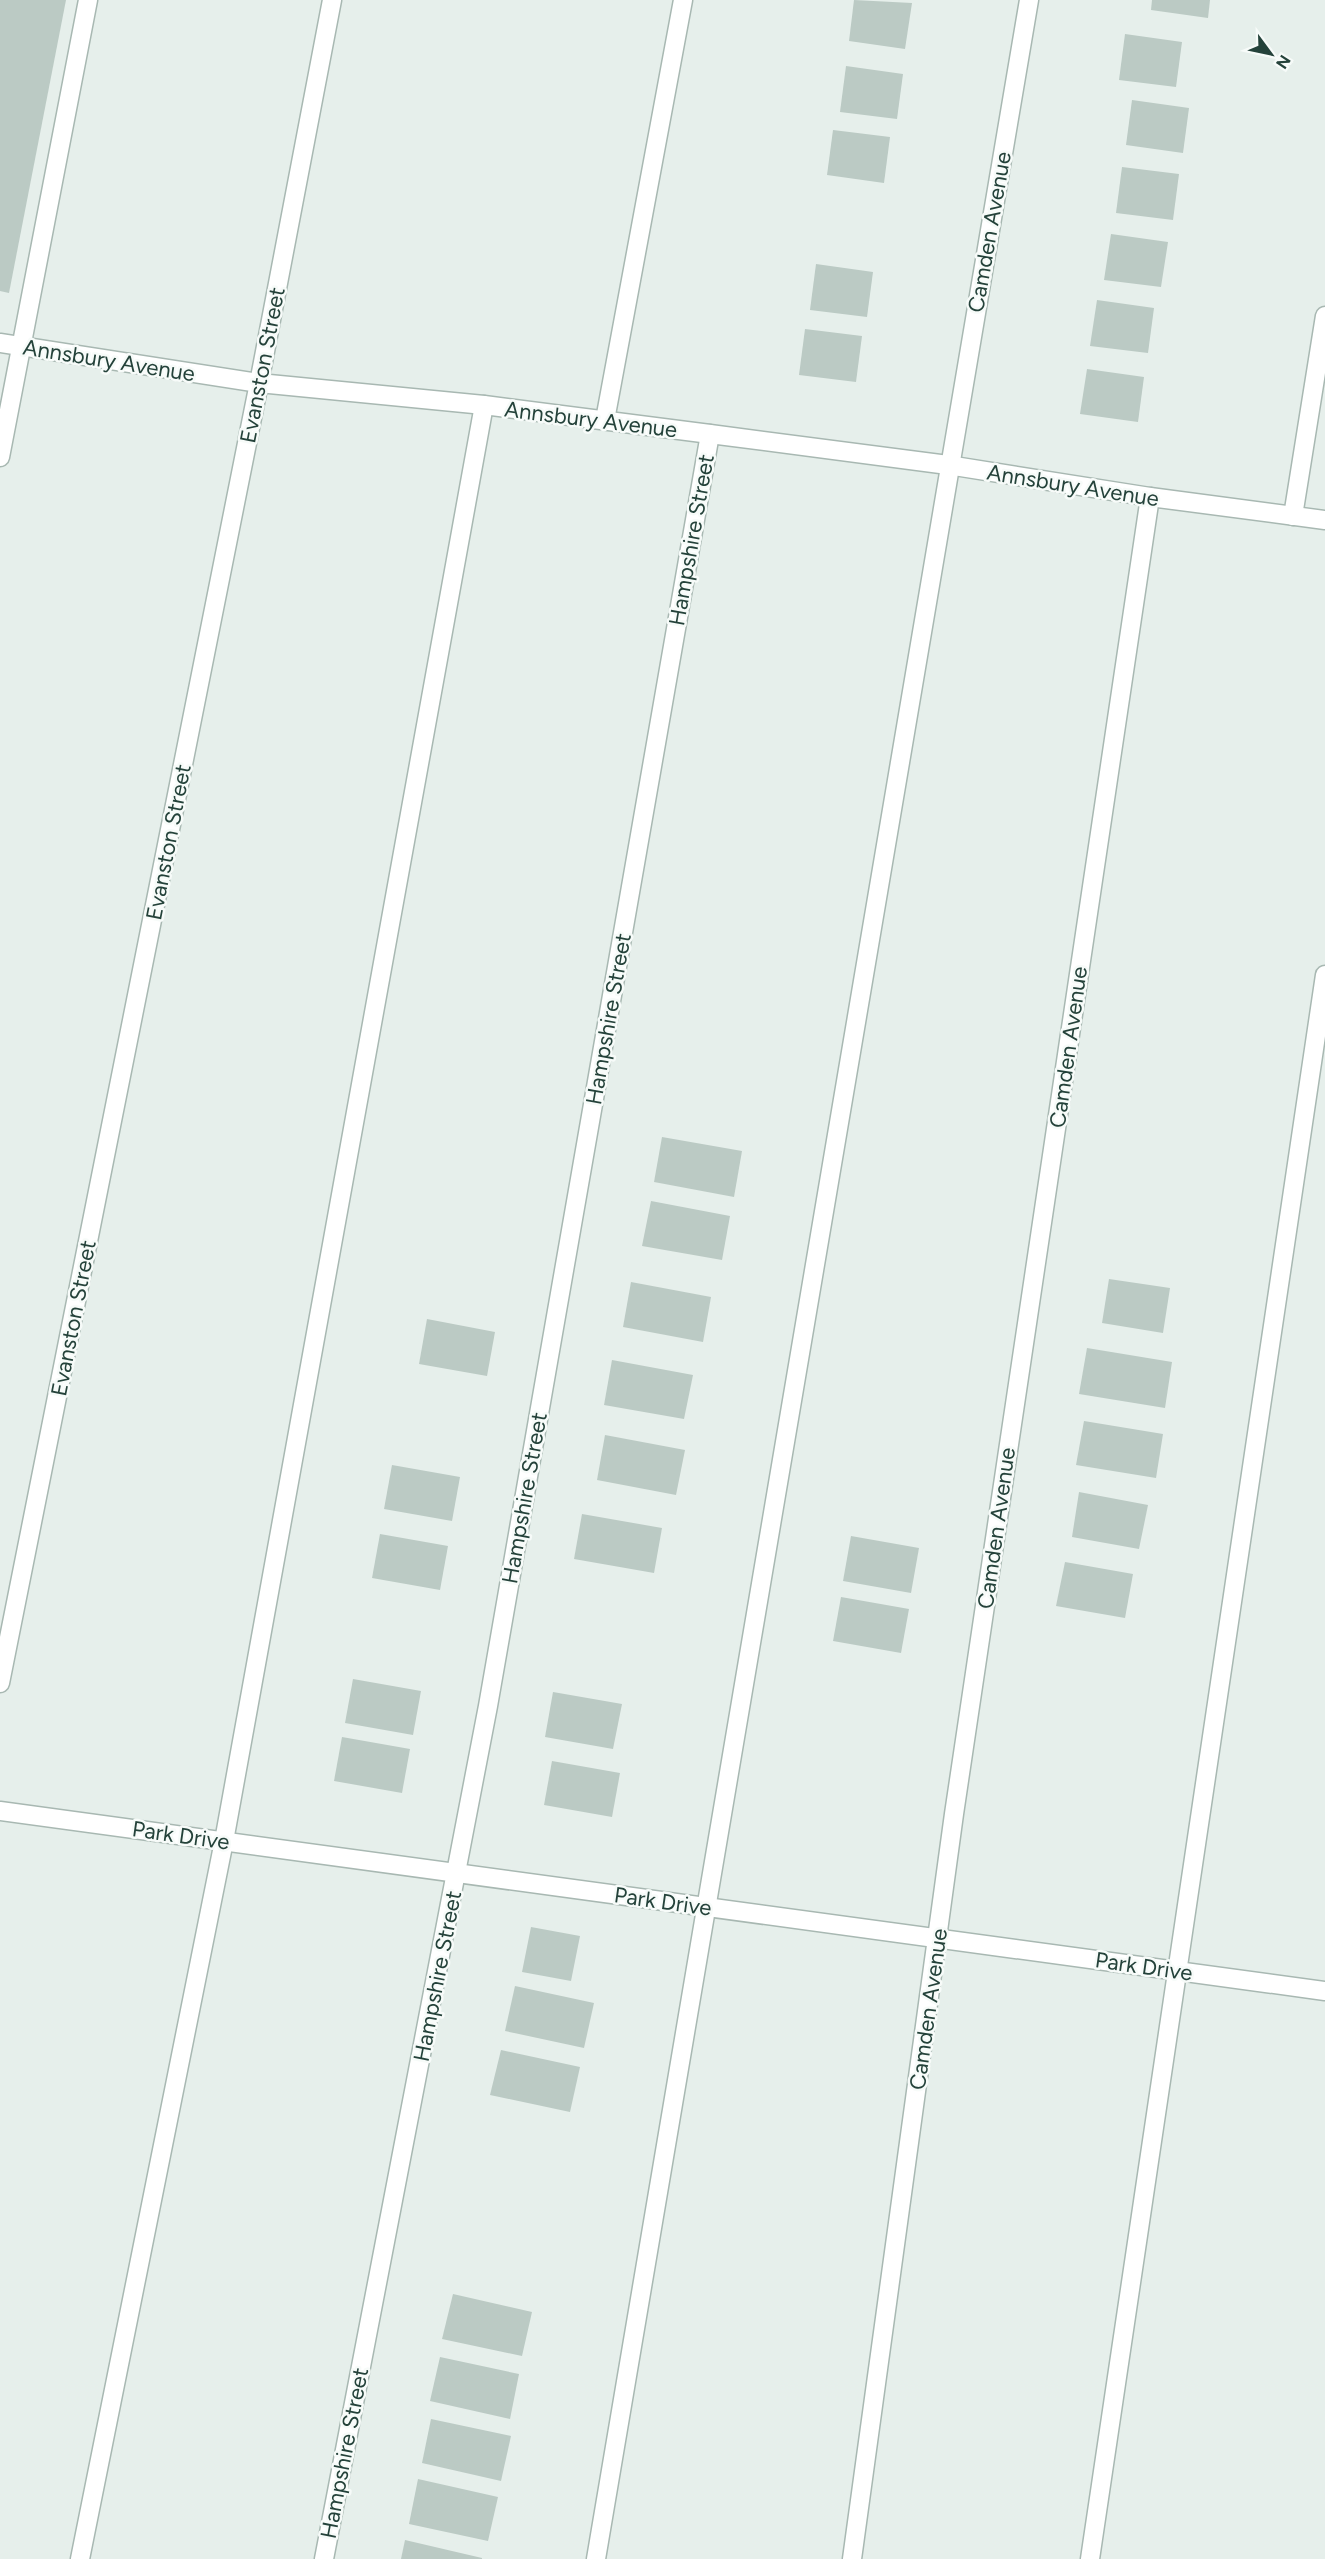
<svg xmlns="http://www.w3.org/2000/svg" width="1325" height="2559" viewBox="0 0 1325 2559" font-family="Figtree,sans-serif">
<rect width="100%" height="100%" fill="#e6efeb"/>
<g fill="#bbcac4">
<path d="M 0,0 L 66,0 L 9,293 L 0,291 Z"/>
<path d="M 854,0 L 912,3 L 905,49 L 849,41 Z"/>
<path d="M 1152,0 L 1210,0 L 1208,18 L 1151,10 Z"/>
<path d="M 1125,34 L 1182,42 L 1176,87 L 1119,80 Z"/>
<path d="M 846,66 L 903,74 L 897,119 L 840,112 Z"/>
<path d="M 1132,100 L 1189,108 L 1183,153 L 1126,145 Z"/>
<path d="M 833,130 L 890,137 L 884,183 L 827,175 Z"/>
<path d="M 1122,167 L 1179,174 L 1173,220 L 1116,213 Z"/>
<path d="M 1111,234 L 1168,242 L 1161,287 L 1104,280 Z"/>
<path d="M 816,264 L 873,272 L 867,317 L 810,310 Z"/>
<path d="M 1097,300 L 1154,308 L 1148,353 L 1090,346 Z"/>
<path d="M 805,329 L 862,336 L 856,382 L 799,375 Z"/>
<path d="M 1087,369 L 1144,377 L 1138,422 L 1080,414 Z"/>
<path d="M 662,1137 L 742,1151 L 734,1197 L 654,1182 Z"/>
<path d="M 651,1201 L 730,1216 L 722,1260 L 642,1246 Z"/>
<path d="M 1109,1279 L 1170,1288 L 1163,1333 L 1102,1323 Z"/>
<path d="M 631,1282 L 711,1297 L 703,1342 L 623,1327 Z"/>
<path d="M 427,1319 L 495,1332 L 487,1376 L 419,1364 Z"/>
<path d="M 1087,1348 L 1172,1362 L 1165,1408 L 1079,1394 Z"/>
<path d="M 612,1360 L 693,1375 L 684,1419 L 604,1405 Z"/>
<path d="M 1084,1421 L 1163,1434 L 1156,1478 L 1076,1465 Z"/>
<path d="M 605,1435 L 685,1450 L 676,1495 L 597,1480 Z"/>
<path d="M 392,1465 L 460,1477 L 452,1521 L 384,1509 Z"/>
<path d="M 1079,1492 L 1148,1505 L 1139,1549 L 1072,1537 Z"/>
<path d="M 582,1514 L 662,1528 L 654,1573 L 574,1559 Z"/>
<path d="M 380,1534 L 448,1546 L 440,1590 L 372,1578 Z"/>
<path d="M 851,1536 L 919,1548 L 911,1593 L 843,1581 Z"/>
<path d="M 1065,1562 L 1133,1574 L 1125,1618 L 1056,1606 Z"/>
<path d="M 841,1597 L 909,1609 L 901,1653 L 833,1641 Z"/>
<path d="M 353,1679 L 421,1691 L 413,1735 L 345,1723 Z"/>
<path d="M 553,1692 L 622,1704 L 613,1749 L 545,1737 Z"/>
<path d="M 342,1737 L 410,1749 L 402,1793 L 334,1781 Z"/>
<path d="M 552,1761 L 620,1773 L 612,1817 L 544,1805 Z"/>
<path d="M 531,1927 L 580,1936 L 571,1981 L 522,1972 Z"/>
<path d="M 515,1986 L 594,2003 L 584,2048 L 505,2031 Z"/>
<path d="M 501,2050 L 580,2067 L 570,2112 L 490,2095 Z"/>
<path d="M 453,2294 L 532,2312 L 522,2356 L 442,2339 Z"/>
<path d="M 440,2357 L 519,2374 L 510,2419 L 430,2401 Z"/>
<path d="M 431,2419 L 511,2436 L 501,2481 L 422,2463 Z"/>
<path d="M 418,2479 L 498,2497 L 488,2541 L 409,2524 Z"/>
<path d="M 405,2540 L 482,2558 L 482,2559 L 401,2559 Z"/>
</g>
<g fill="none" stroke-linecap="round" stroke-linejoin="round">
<defs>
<g id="minor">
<path d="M 0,343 L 259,383 L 484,405 L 710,434 L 948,465 L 1150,497 L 1325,520"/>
<path d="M 605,420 L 683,0"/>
<path d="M 0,457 L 88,0"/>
<path d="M 1293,516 L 1325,316"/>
<path d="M 0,1683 L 259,383 L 332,0"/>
<path d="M 0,1811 L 1325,1991"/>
<path d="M 80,2559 L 224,1841 L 484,405"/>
<path d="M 324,2559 L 488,1706 L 710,434"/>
<path d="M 596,2559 L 1029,0"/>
<path d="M 852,2559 L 954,1814 L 1150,497"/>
<path d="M 1090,2559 L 1325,975"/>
</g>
</defs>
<use href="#minor" stroke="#a8b8b2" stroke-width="21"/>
<use href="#minor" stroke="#fff" stroke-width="18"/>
</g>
<g text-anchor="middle" stroke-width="5" stroke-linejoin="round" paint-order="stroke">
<g font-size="22" fill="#24423a" stroke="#f7fbf9">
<text transform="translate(989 232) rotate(-80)" y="8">Camden Avenue</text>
<text transform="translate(109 360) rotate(9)" y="8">Annsbury Avenue</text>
<text transform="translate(262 365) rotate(-79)" y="8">Evanston Street</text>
<text transform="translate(591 419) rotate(7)" y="8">Annsbury Avenue</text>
<text transform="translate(1073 485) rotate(9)" y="8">Annsbury Avenue</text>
<text transform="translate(691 540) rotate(-80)" y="8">Hampshire Street</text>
<text transform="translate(168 842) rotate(-79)" y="8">Evanston Street</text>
<text transform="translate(608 1019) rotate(-80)" y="8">Hampshire Street</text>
<text transform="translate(1068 1047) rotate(-82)" y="8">Camden Avenue</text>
<text transform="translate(73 1318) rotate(-79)" y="8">Evanston Street</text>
<text transform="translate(524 1498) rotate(-80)" y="8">Hampshire Street</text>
<text transform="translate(996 1528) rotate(-82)" y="8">Camden Avenue</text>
<text transform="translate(181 1835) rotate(8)" y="8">Park Drive</text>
<text transform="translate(663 1901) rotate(8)" y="8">Park Drive</text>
<text transform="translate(1144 1966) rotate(8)" y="8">Park Drive</text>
<text transform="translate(437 1976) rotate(-79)" y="8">Hampshire Street</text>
<text transform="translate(928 2009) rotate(-82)" y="8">Camden Avenue</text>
<text transform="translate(344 2453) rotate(-79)" y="8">Hampshire Street</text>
</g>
</g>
<g transform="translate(1271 54) rotate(123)" stroke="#f7fbf9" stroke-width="4.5" paint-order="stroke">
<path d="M0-4.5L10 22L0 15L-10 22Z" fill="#24423a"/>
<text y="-9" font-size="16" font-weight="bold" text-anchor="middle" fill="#24423a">N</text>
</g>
</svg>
